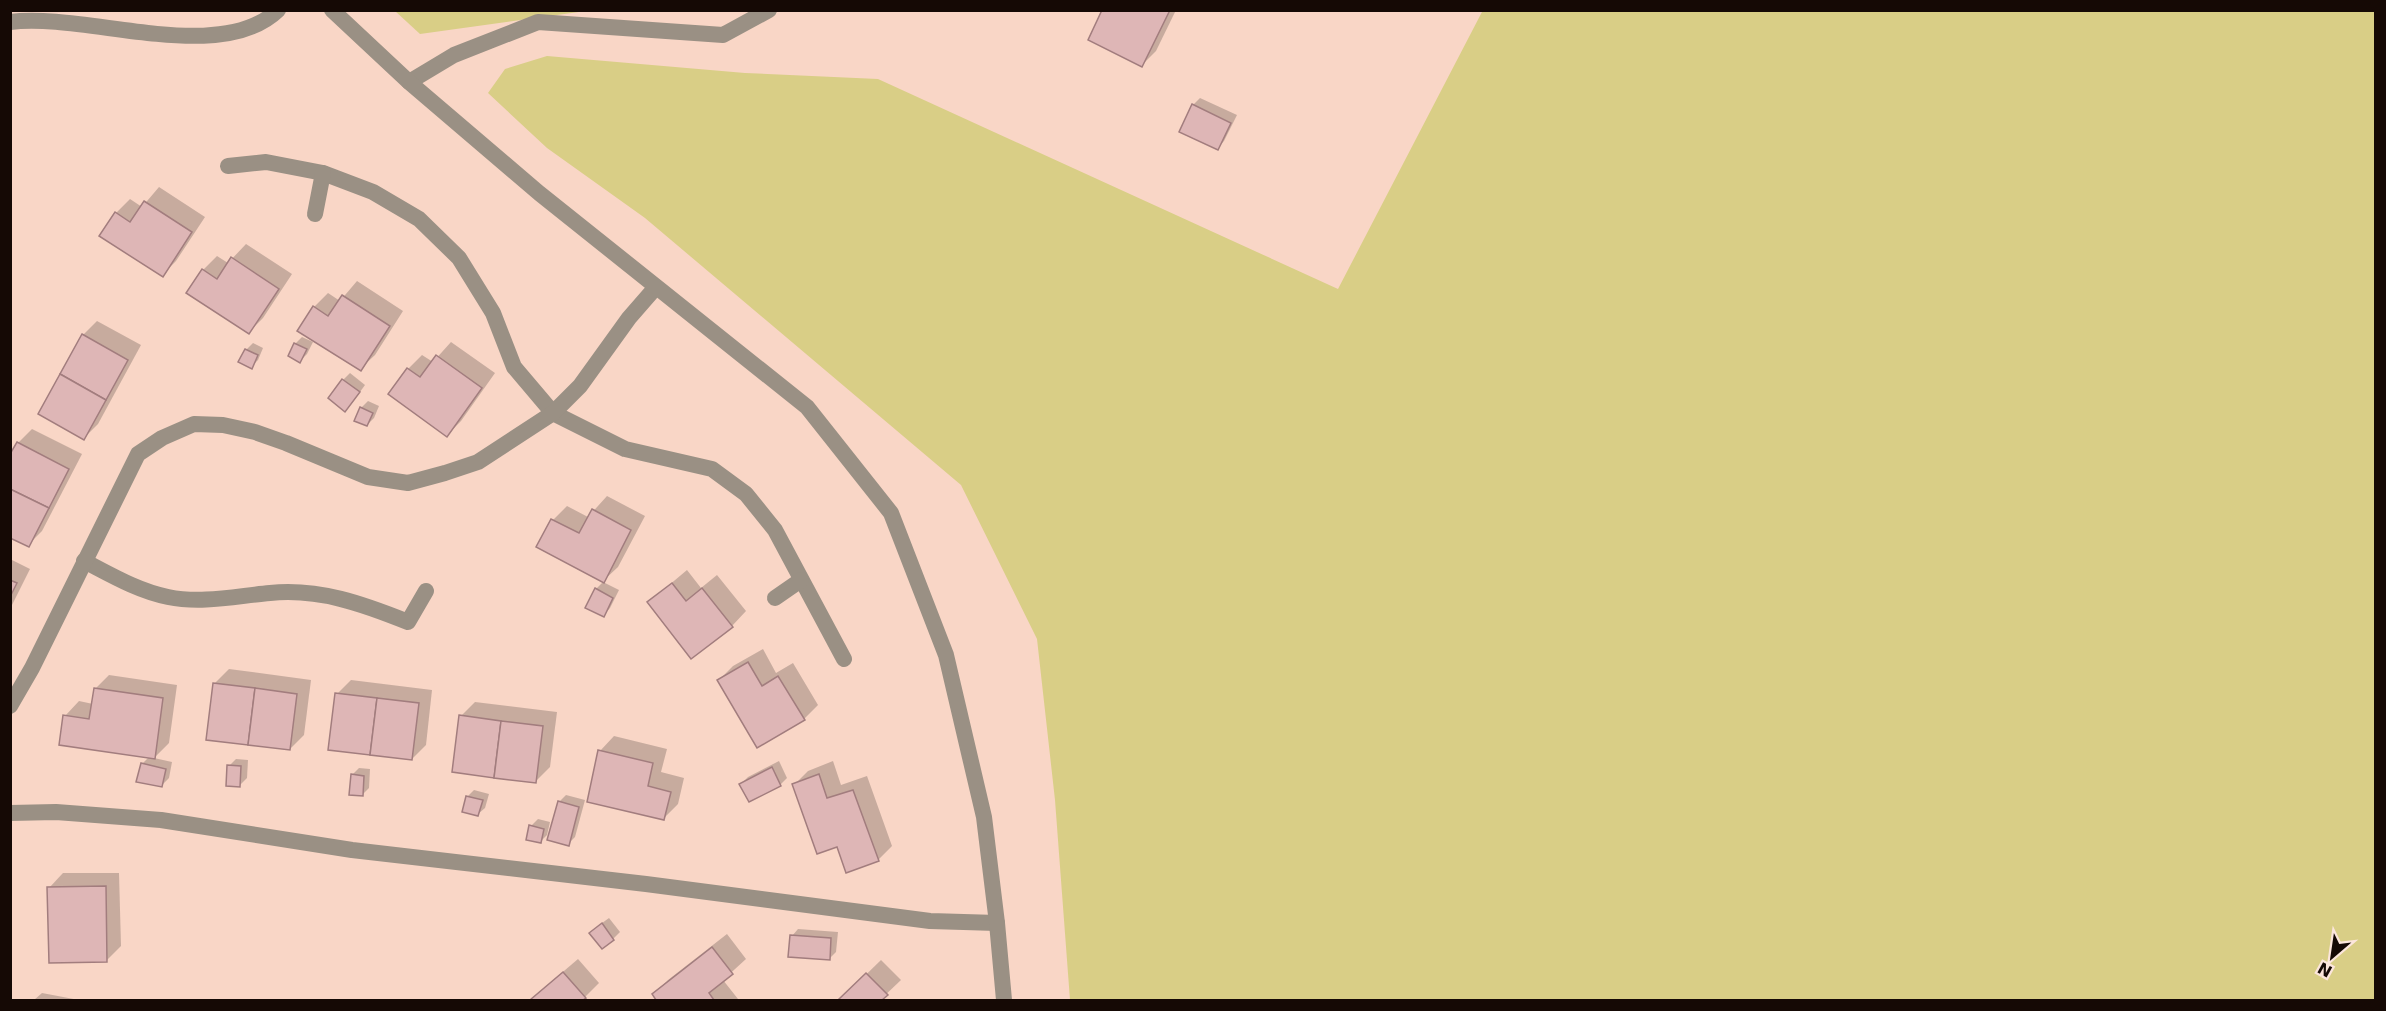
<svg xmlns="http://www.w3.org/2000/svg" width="2386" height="1011" viewBox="0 0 2386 1011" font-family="'DejaVu Sans',sans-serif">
<rect width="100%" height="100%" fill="#f9d6c6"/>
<g fill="#d9ce86">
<path d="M 1483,10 L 2375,11 L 2375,1000 L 1070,1000 L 1055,800 L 1037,639 L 961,485 L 645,218 L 547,148 L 488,93 L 505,69 L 547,56 L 745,73 L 878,79 L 1338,289 Z"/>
<path d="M 395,11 L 586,11 L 420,34 Z"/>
</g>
<g fill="#0003">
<path d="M 1104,10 L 1176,10 L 1156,51 L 1142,65 Z"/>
<path d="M 1200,98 L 1237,115 L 1224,141 L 1218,148 L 1193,105 Z"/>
<path d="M 159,187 L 205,217 L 176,261 L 162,275 L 116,213 L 130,199 L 142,207 Z"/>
<path d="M 246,244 L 292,274 L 263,318 L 249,332 L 203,270 L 217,256 L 228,263 Z"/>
<path d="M 357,281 L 403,311 L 375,355 L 360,369 L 314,307 L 328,293 L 340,301 Z"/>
<path d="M 97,321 L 141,345 L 98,424 L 84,438 L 83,335 Z"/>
<path d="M 302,337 L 313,342 L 307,354 L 300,361 L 295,344 Z"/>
<path d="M 451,342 L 495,373 L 461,421 L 447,435 L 408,369 L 422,355 L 433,362 Z"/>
<path d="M 253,343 L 263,348 L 258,360 L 251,367 L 246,350 Z"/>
<path d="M 350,373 L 365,385 L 352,403 L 343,380 Z"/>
<path d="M 368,401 L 379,406 L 374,418 L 367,425 L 356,420 L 361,408 Z"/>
<path d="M 32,429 L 82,454 L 42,531 L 28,545 L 18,443 Z"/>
<path d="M 607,496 L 645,516 L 618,567 L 603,581 L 553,520 L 567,506 L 588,517 Z"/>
<path d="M 10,559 L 30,569 L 10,609 Z"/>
<path d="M 687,570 L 701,588 L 717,575 L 746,611 L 732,626 L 649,602 Z"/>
<path d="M 603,582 L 619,590 L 610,608 L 604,615 L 596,589 Z"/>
<path d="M 763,649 L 776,673 L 793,663 L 818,705 L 804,719 L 719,680 L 733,666 Z"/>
<path d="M 229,669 L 311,680 L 304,735 L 290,749 L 215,683 Z"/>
<path d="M 109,675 L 177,685 L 169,743 L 154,758 L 172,762 L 169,778 L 162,785 L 142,764 L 150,756 L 65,716 L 79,701 L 93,704 L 95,689 Z"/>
<path d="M 351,680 L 432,690 L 426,745 L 412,759 L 337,694 Z"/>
<path d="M 475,702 L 557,712 L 550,767 L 536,781 L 461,716 Z"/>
<path d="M 614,736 L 667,749 L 661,772 L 684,778 L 678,804 L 664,818 L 600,751 Z"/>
<path d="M 236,759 L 248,760 L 247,778 L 240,785 L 229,766 Z"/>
<path d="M 779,761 L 787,778 L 781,784 L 750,800 L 741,784 L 748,777 Z"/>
<path d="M 833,761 L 841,785 L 867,776 L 892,846 L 878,860 L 838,845 L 794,785 L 808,771 Z"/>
<path d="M 359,768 L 370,769 L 369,788 L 362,795 L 352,775 Z"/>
<path d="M 474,790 L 489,794 L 485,808 L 478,814 L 467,797 Z"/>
<path d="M 566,795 L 585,800 L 575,837 L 568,844 L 559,802 Z"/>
<path d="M 538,819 L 550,822 L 547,835 L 540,842 L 531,826 Z"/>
<path d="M 63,873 L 119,873 L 121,946 L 106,961 L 49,888 Z"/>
<path d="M 609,918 L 620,932 L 613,939 L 598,926 Z"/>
<path d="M 798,929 L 838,932 L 836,952 L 829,959 L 792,936 Z"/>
<path d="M 727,934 L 746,959 L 723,980 L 738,999 L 736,1000 L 658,1000 L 654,994 L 668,980 Z"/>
<path d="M 578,959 L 599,983 L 585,997 L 581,1000 L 530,1000 Z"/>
<path d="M 881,960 L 901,980 L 880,1000 L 840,1000 Z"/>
<path d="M 42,993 L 79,1000 L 34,1000 Z"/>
</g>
<g fill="#deb6b6" stroke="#a27d7e" stroke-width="1.5">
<path d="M 1102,10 L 1170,10 L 1142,67 L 1088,40 Z"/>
<path d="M 1192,104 L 1231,123 L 1218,150 L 1179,132 Z"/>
<path d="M 144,201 L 192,232 L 163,277 L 99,236 L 115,212 L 130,222 Z"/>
<path d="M 231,257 L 279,289 L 249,334 L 186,293 L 202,269 L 217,279 Z"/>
<path d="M 342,295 L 390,326 L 361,371 L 297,331 L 313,306 L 328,316 Z"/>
<path d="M 82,334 L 128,360 L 106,400 L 60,374 Z"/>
<path d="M 294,343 L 307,349 L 300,363 L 288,356 Z"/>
<path d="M 245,349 L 258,355 L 252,369 L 238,362 Z"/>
<path d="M 436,355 L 482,388 L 447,437 L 388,394 L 407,368 L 420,377 Z"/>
<path d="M 60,374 L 106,400 L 84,440 L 38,414 Z"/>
<path d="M 342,379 L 360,392 L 345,412 L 328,398 Z"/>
<path d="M 360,407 L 373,413 L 367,426 L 354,421 Z"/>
<path d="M 17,442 L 69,469 L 49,508 L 10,489 L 10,454 Z"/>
<path d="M 10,489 L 49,508 L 29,547 L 10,538 Z"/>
<path d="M 592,509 L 631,530 L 604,583 L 536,547 L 551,519 L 579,533 Z"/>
<path d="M 10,580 L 17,583 L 10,597 Z"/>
<path d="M 672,583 L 686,601 L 702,588 L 733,627 L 691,659 L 647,602 Z"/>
<path d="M 595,588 L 613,598 L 604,617 L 585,608 Z"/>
<path d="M 748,662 L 762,686 L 778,676 L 805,720 L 757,748 L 717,680 Z"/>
<path d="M 213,683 L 255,688 L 248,745 L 206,740 Z"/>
<path d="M 94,688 L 163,698 L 155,759 L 59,745 L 63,715 L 89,719 Z"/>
<path d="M 255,688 L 297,694 L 290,750 L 248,745 Z"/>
<path d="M 335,693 L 377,698 L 370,755 L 328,750 Z"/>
<path d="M 377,698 L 419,703 L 412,760 L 370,755 Z"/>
<path d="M 459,715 L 501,721 L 494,778 L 452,772 Z"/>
<path d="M 501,721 L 543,726 L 536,783 L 494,778 Z"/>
<path d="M 598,750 L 653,763 L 648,786 L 671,792 L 664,820 L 587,802 Z"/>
<path d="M 141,763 L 166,769 L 162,787 L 136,782 Z"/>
<path d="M 227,765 L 241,766 L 240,787 L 226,786 Z"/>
<path d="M 772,767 L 781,786 L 749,802 L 739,784 Z"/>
<path d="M 351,774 L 364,776 L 363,796 L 349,795 Z"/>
<path d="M 819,774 L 827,798 L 853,790 L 879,861 L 846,873 L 837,847 L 817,854 L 792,784 Z"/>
<path d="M 466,796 L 483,800 L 478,816 L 462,812 Z"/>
<path d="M 558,801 L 579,807 L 569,846 L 547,840 Z"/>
<path d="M 529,825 L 544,829 L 541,843 L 526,840 Z"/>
<path d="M 106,886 L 107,962 L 49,963 L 47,887 Z"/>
<path d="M 602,923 L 614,940 L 602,949 L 589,933 Z"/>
<path d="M 790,935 L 831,938 L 830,960 L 788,957 Z"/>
<path d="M 712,947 L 733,974 L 709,993 L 714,1000 L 656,1000 L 652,994 Z"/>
<path d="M 563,972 L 586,998 L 583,1000 L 530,1000 Z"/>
<path d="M 866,973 L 888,995 L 882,1000 L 838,1000 Z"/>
</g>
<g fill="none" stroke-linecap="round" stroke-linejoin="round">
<g stroke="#9a9084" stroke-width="16">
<path d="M 10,22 C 86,12 220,66 278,10"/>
<path d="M 409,82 L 454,55 L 538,22 L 723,35 L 769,10"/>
<path d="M 228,166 L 266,162 L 323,173 L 373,192 L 419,219 L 459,258 L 493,313 L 514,367 L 553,413 L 625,449 L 712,469 L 746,494 L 775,530 L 844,659"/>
<path d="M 315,214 L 323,173"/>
<path d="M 84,561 C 111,575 138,591 168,597 C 202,604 236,596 270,593 C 319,588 363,604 408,622 L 426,591"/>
<path d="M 775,598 L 801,580"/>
<path d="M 10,706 L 32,668 L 138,454 L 162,438 L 194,424 L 223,425 L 255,432 L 286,443 L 368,477 L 408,483 L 445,473 L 478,462 L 553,413 L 580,386 L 629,318 L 656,287"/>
<path d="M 10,813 L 56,812 L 161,820 L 352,850 L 646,884 L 930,921 L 997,923"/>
</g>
<path stroke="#9a9084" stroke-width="16" d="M 332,10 L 409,82 L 539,193 L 807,407 L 891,513 L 946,655 L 984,817 L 997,923 L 1004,1000"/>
</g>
<rect width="2386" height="1011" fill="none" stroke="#150905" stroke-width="24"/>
<g transform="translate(2332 957) rotate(209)" stroke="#fce6dc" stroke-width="4.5" paint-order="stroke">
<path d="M0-4.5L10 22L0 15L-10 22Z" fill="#150905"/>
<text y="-9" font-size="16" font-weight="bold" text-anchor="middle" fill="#150905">N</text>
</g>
</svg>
